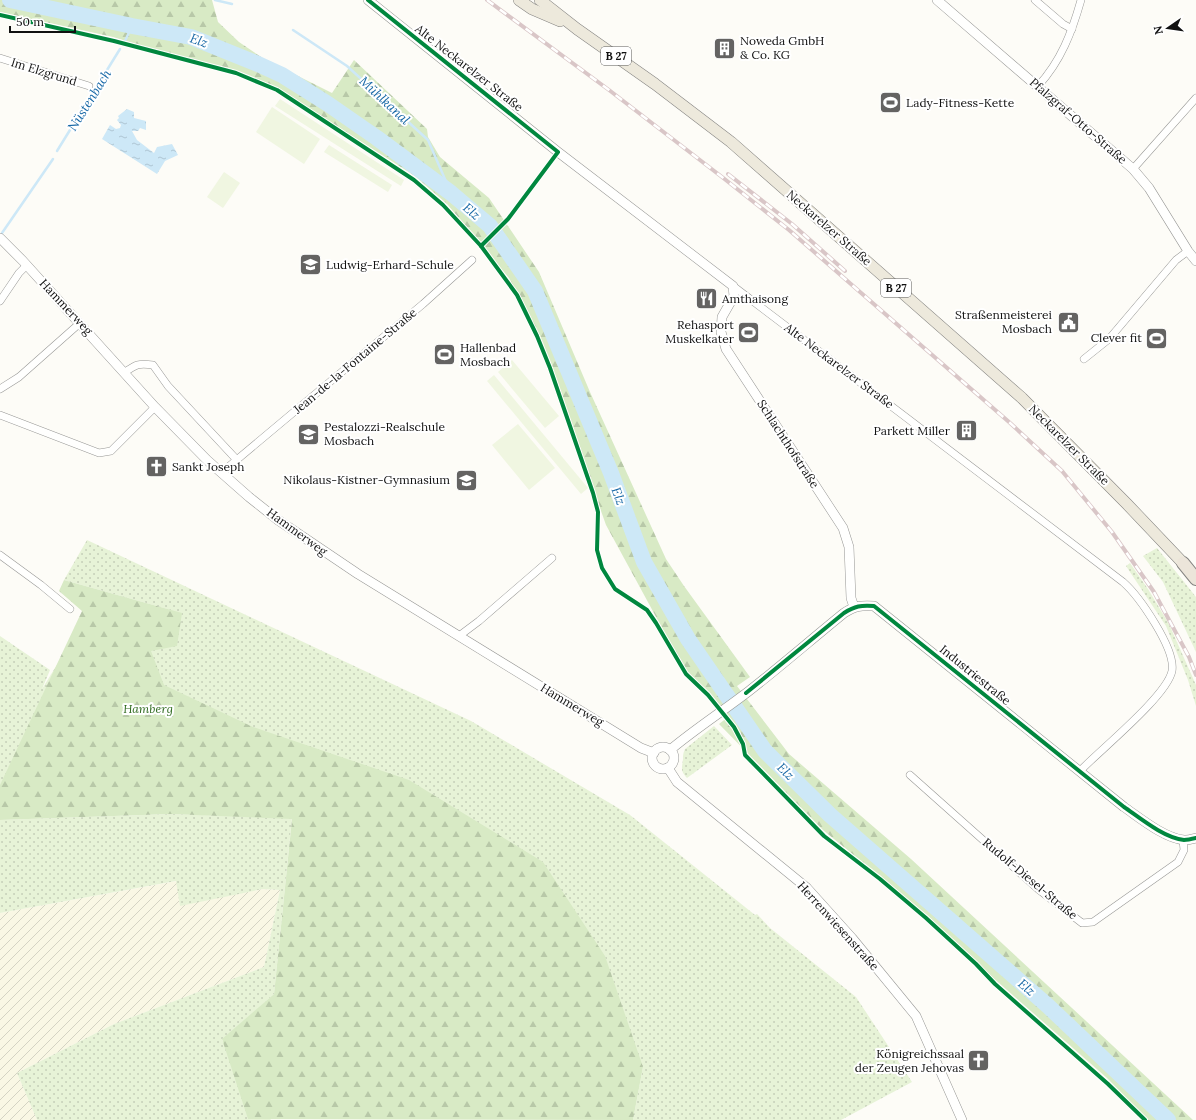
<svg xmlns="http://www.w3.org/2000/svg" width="1196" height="1120" viewBox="0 0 1196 1120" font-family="Lora,serif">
<defs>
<pattern id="farmland-furrows" width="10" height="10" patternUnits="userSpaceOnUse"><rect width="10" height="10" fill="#f9f7e4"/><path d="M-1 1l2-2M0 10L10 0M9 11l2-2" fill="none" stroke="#d4d3c3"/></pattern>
<pattern id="grass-dots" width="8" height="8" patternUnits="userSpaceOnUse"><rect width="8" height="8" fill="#e7f3d7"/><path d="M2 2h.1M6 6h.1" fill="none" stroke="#c5cfb8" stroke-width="1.8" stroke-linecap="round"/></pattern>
<pattern id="forest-firs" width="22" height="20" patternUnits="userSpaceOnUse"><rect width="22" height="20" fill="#d8eac5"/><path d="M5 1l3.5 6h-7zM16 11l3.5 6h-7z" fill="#b8c8a8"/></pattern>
<pattern id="water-ripples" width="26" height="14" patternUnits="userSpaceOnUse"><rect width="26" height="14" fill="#cde8f7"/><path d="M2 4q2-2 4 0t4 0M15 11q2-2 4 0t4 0" fill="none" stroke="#afc6d3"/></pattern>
</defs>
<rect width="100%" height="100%" fill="#fdfcf7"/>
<path fill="url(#farmland-furrows)" d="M 177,881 L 180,905 L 263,889 L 280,890 L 264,967 L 114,1024 L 17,1073 L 37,1120 L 0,1120 L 0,913 Z"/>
<g fill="url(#grass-dots)">
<path d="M 87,540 L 471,721 L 630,815 L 755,915 L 757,914 L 770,928 L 856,997 L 912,1082 L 841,1120 L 633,1120 L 643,1067 L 315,785 L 0,815 L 0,636 L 50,670 L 42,689 L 95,603 L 171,610 L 64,580 Z"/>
<path d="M 1157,548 L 1196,597 L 1196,652 L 1163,582 L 1143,556 Z"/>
<path d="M 1130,563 L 1148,589 L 1169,624 L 1196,685 L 1196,706 L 1188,680 L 1166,626 L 1126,566 Z"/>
<path d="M 714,726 L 732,745 L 687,778 C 680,770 682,769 683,759 C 683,755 683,754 685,749 Z"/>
<path d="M 171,814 L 292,818 L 274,994 L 222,1040 L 271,1120 L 37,1120 L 17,1073 L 114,1024 L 264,967 L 280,890 L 263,889 L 180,906 L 176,881 L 0,913 L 0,820 Z"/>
</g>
<g fill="url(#forest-firs)">
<path d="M 0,0 L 212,0 L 218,22 L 239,42 L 264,59 L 332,93 L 354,60 L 427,129 L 428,137 L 440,157 L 489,198 L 539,272 L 590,392 L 666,559 L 684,586 L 750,677 L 737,686 L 789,754 L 911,859 L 1193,1120 L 1148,1120 L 1107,1078 L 974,961 L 928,916 L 823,830 L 719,724 L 728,717 L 710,695 L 686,672 L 606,525 L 538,333 L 509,278 L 447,204 L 415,176 L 272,85 L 113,37 L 0,12 Z"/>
<path d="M 64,580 L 182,613 L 177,646 L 151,651 L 164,685 L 253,727 L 409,780 L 543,862 L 605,956 L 643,1067 L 633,1120 L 248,1119 L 222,1039 L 274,994 L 292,819 L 171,814 L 0,820 L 0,785 L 82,611 L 59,591 Z"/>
</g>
<g fill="#f0f6e1">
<path d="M 280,99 L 404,180 L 401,186 L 275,106 Z"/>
<path d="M 272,107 L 320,139 L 304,164 L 256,132 Z"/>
<path d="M 329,145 L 392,185 L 388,192 L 324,152 Z"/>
<path d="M 224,172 L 240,183 L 223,208 L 207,197 Z"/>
<path d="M 512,360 L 559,416 L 545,428 L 498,372 Z"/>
<path d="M 494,375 L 588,488 L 581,494 L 487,381 Z"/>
<path d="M 518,424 L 555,468 L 529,490 L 492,445 Z"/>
</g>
<path fill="url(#water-ripples)" d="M 127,109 L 134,112 L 134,118 L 146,121 L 146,130 L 140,128 L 138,131 L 132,131 L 137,140 L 154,153 L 157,147 L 172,144 L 178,155 L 165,161 L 157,174 L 102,139 L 110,125 L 116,129 L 120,128 L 121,125 L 117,120 L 119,118 L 118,116 Z"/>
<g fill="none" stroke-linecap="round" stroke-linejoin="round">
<g stroke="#cde8f7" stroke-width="2.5">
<path d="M 215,0 L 232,4"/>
<path d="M 293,30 L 347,66 L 428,140 L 451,193"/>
<path d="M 125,41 L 132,26"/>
<path d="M 57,151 L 120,49"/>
<path d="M 2,233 L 53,159"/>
</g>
<path stroke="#cde8f7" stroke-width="16" d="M 10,0 L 132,26 L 191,37 L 258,64 L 282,75 L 328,104 L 377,138 L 451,193 L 490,226 L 535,291 L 611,473 L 644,562 L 688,639 L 765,751 L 830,815 L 1048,1006 L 1168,1120"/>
<defs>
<g id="minor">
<path d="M 1035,0 L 1063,24 L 1072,29"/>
<path d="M 0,58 L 89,86"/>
<path d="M 1038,86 C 1061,61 1072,32 1081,0"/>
<path d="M 1133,169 L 1196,98"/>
<path d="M 733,286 L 1123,582 C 1139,596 1176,649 1172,671 C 1167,696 1100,750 1080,771"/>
<path d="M 0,301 L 19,273 L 27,265"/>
<path d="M 1084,359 L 1109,339 L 1176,260 L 1188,251"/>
<path d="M 124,373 C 136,364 139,363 153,365 L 168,386 L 236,459"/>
<path d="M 0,389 L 19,377 L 80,323"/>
<path d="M 0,415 L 99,453 L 111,451 L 155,407"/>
<path d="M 221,473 L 423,304 L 472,260"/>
<path d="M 0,555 L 41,585 L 70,609"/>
<path d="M 459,636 L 479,621 L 552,558"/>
<path d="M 910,775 L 1038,889 L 1082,923 L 1093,922 L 1178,862 L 1184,850 L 1183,840"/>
</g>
<g id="tertiary">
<path d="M 368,0 L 558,152 L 733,286 L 734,296 L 722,317 L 721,332 L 726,349 L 843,528 L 849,547 L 851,598 L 854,607"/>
<path d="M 937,0 L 1133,169 L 1149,188 L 1188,251 L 1196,261"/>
<path d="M 0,238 L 23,261 L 155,407 L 207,460 L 249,497 L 278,520 L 358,574 L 641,748 L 654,753"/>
<circle cx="663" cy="758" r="11"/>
<path d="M 670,750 C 695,729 723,711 749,691 C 781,666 812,639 844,613 C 855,606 861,605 874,606 L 1124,807 C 1140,818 1164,838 1184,840 C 1187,840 1192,839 1196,838"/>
<path d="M 668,768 L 677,782 L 807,888 L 852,938 L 916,1016 L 962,1120"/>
</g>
<g id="primary">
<path d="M 519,0 L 532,9 L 560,21"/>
<path d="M 540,0 L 577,29 L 655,84 L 731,142 L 1022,398 L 1127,504 L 1183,563"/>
</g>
<path id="trunk" d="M 1183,563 L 1196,579"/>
</defs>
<use href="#minor" stroke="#979795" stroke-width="8"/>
<use href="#tertiary" stroke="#979795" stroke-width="10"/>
<use href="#primary" stroke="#858482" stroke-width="12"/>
<use href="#trunk" stroke="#858482" stroke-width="14"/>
<use href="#minor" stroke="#fffffe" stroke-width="7"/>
<use href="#tertiary" stroke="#fffffe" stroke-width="9"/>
<use href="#primary" stroke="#ede9dc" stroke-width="11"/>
<use href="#trunk" stroke="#ece5da" stroke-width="12"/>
<defs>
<g id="rail">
<path d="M 487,0 L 609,90 L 722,177 L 789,230 L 1009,422 L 1062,471 L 1112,532 L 1154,592 L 1189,657 L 1196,675"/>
<path d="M 728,174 L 792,224 L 845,271"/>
</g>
</defs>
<use href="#rail" stroke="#d9c6c7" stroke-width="4"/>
<use href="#rail" stroke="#fff" stroke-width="2.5" stroke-dasharray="8" stroke-linecap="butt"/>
<defs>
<g id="cycleway">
<path d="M 368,0 L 558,152 L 508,219 L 481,246"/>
<path d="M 0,15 L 114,41 L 236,73 L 277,90 L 414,180 L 443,205 L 481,246 L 517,295 L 537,336 L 550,368 L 593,493 L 598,512 L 597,550 L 602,568 L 615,589 L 647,610 L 656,623 L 686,674 L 708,695 L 734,727 L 743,744 L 745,755 L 824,836 L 880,879 L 926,918 L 976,964 L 995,984 L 1108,1084 L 1145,1120"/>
<path d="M 746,693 L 844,613 C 855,606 861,605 874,606 L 1124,807 C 1140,818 1164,838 1184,840 C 1187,840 1192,839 1196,838"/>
</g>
</defs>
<use href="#cycleway" stroke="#fff" stroke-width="6"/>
<use href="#cycleway" stroke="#00873e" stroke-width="4"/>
</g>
<defs>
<symbol id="building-square" viewBox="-11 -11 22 22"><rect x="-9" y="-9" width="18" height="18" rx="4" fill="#646362" stroke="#fff"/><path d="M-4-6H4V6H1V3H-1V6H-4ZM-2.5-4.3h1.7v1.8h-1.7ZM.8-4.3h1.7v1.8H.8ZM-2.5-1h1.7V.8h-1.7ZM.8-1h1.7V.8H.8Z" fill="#fff"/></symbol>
<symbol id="stadium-square" viewBox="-11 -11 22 22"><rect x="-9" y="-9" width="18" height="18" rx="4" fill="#646362" stroke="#fff"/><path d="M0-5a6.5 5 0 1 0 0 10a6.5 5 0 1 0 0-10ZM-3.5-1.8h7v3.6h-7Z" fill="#fff"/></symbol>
<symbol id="school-square" viewBox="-11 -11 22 22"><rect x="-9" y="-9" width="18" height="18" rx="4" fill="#646362" stroke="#fff"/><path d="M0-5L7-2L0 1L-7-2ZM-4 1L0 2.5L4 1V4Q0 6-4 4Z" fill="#fff"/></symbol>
<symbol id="restaurant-square" viewBox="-11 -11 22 22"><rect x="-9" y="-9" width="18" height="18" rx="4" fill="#646362" stroke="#fff"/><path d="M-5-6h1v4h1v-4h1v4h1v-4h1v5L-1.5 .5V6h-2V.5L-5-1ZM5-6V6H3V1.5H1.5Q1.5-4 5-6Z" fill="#fff"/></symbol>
<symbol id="civic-square" viewBox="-11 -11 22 22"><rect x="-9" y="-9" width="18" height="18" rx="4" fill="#646362" stroke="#fff"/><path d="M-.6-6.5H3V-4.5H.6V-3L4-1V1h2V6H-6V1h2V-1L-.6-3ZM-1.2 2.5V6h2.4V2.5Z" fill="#fff"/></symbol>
<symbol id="church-square" viewBox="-11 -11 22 22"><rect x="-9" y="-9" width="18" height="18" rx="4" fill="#646362" stroke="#fff"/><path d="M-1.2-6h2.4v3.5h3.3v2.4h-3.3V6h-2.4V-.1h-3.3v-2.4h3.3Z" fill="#fff"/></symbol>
</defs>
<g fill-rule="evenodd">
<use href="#building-square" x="712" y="36" width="25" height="25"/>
<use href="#stadium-square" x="878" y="90" width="25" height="25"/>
<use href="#school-square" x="298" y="252" width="25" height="25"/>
<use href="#restaurant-square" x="694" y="286" width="25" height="25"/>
<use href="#civic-square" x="1056" y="310" width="25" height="25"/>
<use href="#stadium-square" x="736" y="320" width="25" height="25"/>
<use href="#stadium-square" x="1144" y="326" width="25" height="25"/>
<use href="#stadium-square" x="432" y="342" width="25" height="25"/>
<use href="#building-square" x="954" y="418" width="25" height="25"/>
<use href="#school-square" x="296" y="422" width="25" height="25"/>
<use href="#church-square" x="144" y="454" width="25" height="25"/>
<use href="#school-square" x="454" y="468" width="25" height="25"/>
<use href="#church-square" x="966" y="1048" width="25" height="25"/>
</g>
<g text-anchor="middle" stroke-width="4" stroke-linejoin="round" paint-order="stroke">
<g fill="#fff" stroke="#585858" stroke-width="1">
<rect x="601" y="47" width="30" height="18" rx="3"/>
<rect x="881" y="279" width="30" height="18" rx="3"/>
</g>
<g font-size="11" font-weight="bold" fill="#111">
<text x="616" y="60">B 27</text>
<text x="896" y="292">B 27</text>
</g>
<g font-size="12" fill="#111" stroke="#fff" text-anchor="start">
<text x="740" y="45">Noweda GmbH<tspan x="740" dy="14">&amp; Co. KG</tspan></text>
<text x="906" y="107">Lady-Fitness-Kette</text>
<text x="326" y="269">Ludwig-Erhard-Schule</text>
<text x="722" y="303">Amthaisong</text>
<text x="1052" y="319" text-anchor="end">Straßenmeisterei<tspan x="1052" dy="14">Mosbach</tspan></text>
<text x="734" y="329" text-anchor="end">Rehasport<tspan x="734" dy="14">Muskelkater</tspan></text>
<text x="1142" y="342" text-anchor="end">Clever fit</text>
<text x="460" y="352">Hallenbad<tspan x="460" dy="14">Mosbach</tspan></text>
<text x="324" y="431">Pestalozzi-Realschule<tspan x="324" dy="14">Mosbach</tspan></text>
<text x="950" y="435" text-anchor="end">Parkett Miller</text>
<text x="172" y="471">Sankt Joseph</text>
<text x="450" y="484" text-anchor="end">Nikolaus-Kistner-Gymnasium</text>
<text x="964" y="1058" text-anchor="end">Königreichssaal<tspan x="964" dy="14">der Zeugen Jehovas</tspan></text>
</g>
<g font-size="12" fill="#111" stroke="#fff">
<text transform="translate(469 68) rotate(38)" y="4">Alte Neckarelzer Straße</text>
<text transform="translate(44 72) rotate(17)" y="4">Im Elzgrund</text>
<text transform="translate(1078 121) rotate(41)" y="4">Pfalzgraf-Otto-Straße</text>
<text transform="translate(829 228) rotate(41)" y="4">Neckarelzer Straße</text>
<text transform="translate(66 307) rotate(47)" y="4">Hammerweg</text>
<text transform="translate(355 361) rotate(-40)" y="4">Jean-de-la-Fontaine-Straße</text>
<text transform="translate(839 366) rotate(37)" y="4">Alte Neckarelzer Straße</text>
<text transform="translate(788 444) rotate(57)" y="4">Schlachthofstraße</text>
<text transform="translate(1069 445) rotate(45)" y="4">Neckarelzer Straße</text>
<text transform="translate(297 532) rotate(36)" y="4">Hammerweg</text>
<text transform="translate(975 675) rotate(39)" y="4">Industriestraße</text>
<text transform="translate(572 705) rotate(31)" y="4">Hammerweg</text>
<text transform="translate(1030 879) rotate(40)" y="4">Rudolf-Diesel-Straße</text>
<text transform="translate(838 926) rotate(48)" y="4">Herrenwiesenstraße</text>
</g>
<g font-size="12" font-style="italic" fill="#2f6b1f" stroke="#fff">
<text x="148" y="713">Hamberg</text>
</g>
<g font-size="13" font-style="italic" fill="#1768a6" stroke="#fff">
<text transform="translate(199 40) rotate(20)" y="5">Elz</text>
<text transform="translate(89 100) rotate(-58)" y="5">Nüstenbach</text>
<text transform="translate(385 100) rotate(43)" y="5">Mühlkanal</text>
<text transform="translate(472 211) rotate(41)" y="5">Elz</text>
<text transform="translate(619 496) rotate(70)" y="5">Elz</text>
<text transform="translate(786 771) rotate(45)" y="5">Elz</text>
<text transform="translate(1027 987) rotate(41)" y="5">Elz</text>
</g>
</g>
<g transform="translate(1168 28) rotate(257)" stroke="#ffffff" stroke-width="3" paint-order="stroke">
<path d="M0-3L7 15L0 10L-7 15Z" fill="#111111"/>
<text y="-6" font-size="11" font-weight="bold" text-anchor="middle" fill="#111111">N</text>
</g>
<path d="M10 26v6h65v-6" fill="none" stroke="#111111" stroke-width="2"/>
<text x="16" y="26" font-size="12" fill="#111111" stroke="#ffffff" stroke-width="3" paint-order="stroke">50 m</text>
</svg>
